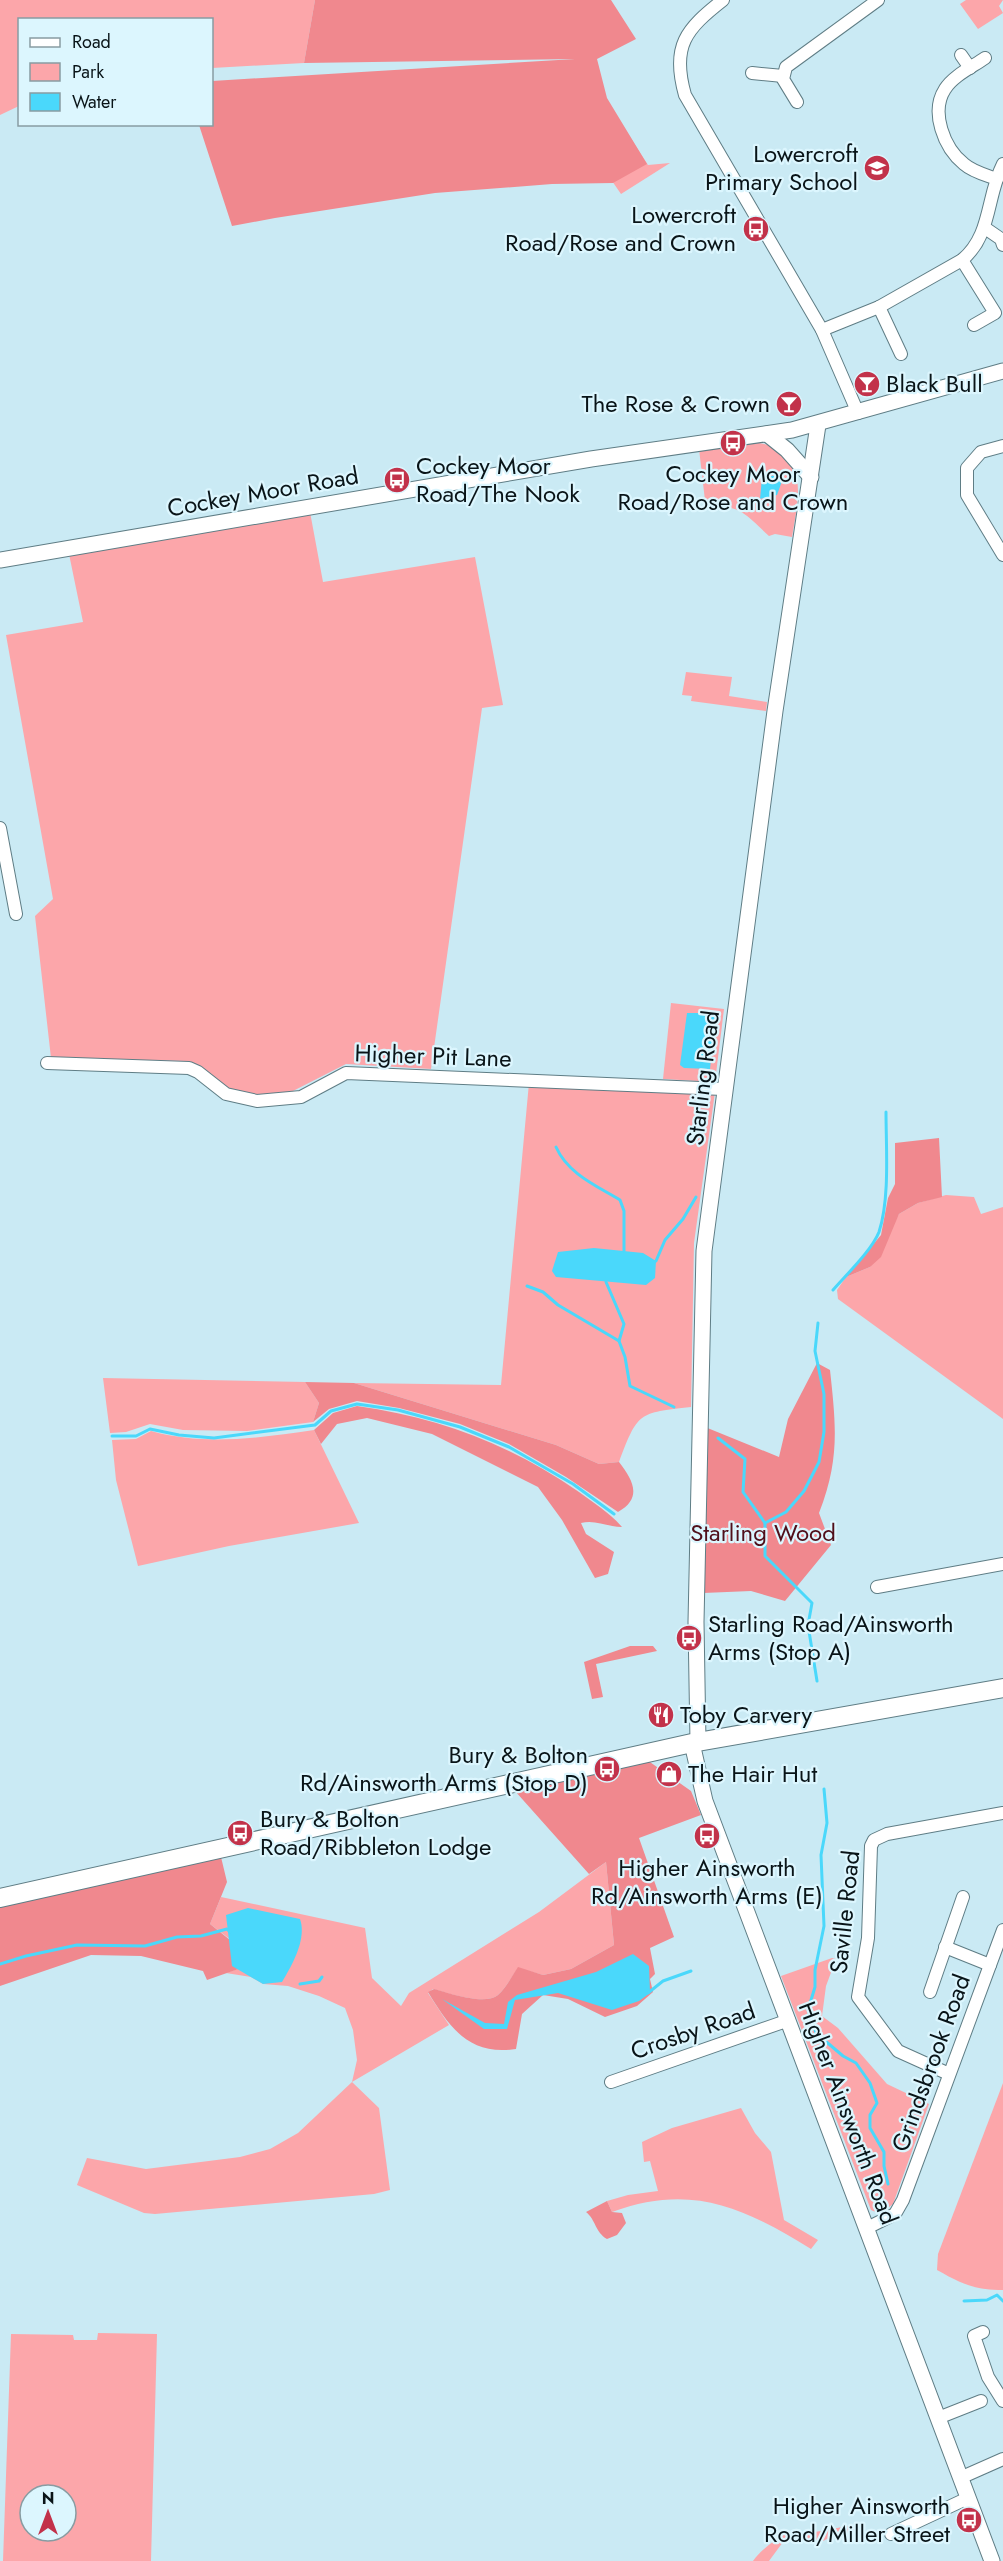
<svg xmlns="http://www.w3.org/2000/svg" width="1003" height="2561" viewBox="0 0 1003 2561" font-family="Jost,sans-serif">
<rect width="100%" height="100%" fill="#caeaf4"/>
<g fill="#fca6aa" fill-rule="evenodd">
<path d="M 0,0 L 315,0 L 304,63 L 212,68 L 212,20 L 20,20 L 19,106 L 0,115 Z"/>
<path d="M 966,0 L 1003,0 L 999,6 L 1003,13 L 978,29 L 960,4 Z"/>
<path d="M 628,134 L 648,165 L 670,163 L 621,194 L 597,159 Z"/>
<path d="M 759,443 C 811,451 798,500 792,537 L 775,534 L 769,536 C 746,515 739,502 706,509 L 699,449 Z"/>
<path d="M 310,512 L 323,582 L 475,557 L 503,705 L 482,708 L 431,1069 L 346,1064 L 291,1092 L 262,1095 L 229,1091 L 200,1067 L 186,1061 L 51,1058 L 35,916 L 53,899 L 6,635 L 83,622 L 69,554 Z"/>
<path d="M 686,672 L 732,677 L 729,696 L 767,702 L 766,711 L 691,701 L 692,696 L 682,695 Z"/>
<path d="M 671,1003 L 724,1009 L 715,1082 L 663,1079 Z"/>
<path d="M 529,1083 L 715,1092 L 694,1243 L 691,1407 C 638,1413 638,1412 619,1462 L 599,1464 L 556,1445 L 354,1383 L 501,1385 Z"/>
<path d="M 946,1195 L 974,1197 L 981,1214 L 1003,1207 L 1003,1419 L 838,1299 L 837,1290 L 846,1277 L 870,1267 L 899,1214 L 918,1203 Z"/>
<path d="M 103,1378 L 305,1382 L 319,1403 L 313,1422 L 247,1431 L 183,1430 L 150,1424 L 126,1432 L 110,1433 Z"/>
<path d="M 314,1430 L 359,1523 L 229,1546 L 138,1566 L 116,1480 L 112,1440 L 136,1439 L 151,1431 C 205,1446 259,1438 314,1430 Z"/>
<path d="M 606,1862 L 614,1945 L 571,1969 L 543,1975 L 518,1968 C 512,1976 506,1988 498,1995 C 485,2006 448,1993 433,1989 L 428,1993 L 449,2025 L 352,2082 L 379,2108 L 390,2190 L 374,2194 L 155,2214 L 144,2213 L 77,2185 L 87,2158 L 146,2169 L 240,2157 L 270,2149 L 298,2133 L 352,2082 L 357,2060 L 353,2030 L 345,2008 L 319,1996 L 288,1986 L 263,1984 L 251,1977 L 226,1973 L 243,1967 L 235,1943 L 210,1924 L 221,1897 L 365,1928 L 372,1978 L 401,2006 L 409,1993 L 539,1912 Z"/>
<path d="M 832,1958 L 836,1959 L 826,1986 L 822,2016 L 838,2028 L 887,2084 L 929,2104 L 893,2204 L 880,2214 L 871,2210 L 781,1976 Z"/>
<path d="M 1003,2083 L 1003,2290 C 974,2290 962,2284 937,2270 L 938,2254 Z"/>
<path d="M 741,2108 L 755,2133 L 771,2152 L 784,2220 L 818,2240 L 811,2249 C 743,2207 691,2183 612,2212 L 607,2201 L 628,2195 L 658,2191 L 650,2161 L 644,2162 L 642,2142 L 672,2128 Z"/>
<path d="M 98,2333 L 157,2334 L 151,2561 L 3,2561 L 11,2334 L 73,2335 L 74,2340 L 97,2340 ZM 30,2495 L 66,2495 L 66,2531 L 30,2531 Z"/>
<path d="M 848,2526 L 862,2528 L 846,2536 L 835,2535 L 823,2541 L 790,2539 L 783,2542 L 769,2561 L 753,2561 C 761,2549 774,2542 785,2532 L 815,2532 Z"/>
</g>
<g fill="#f0888e">
<path d="M 315,0 L 611,0 L 636,39 L 597,59 L 607,98 L 647,164 L 613,183 L 552,184 L 435,193 L 275,218 L 232,226 L 199,125 L 212,124 L 212,81 L 575,59 L 304,63 Z"/>
<path d="M 939,1138 L 942,1197 L 918,1203 L 899,1214 L 881,1257 L 870,1267 L 846,1277 L 881,1235 L 888,1198 L 895,1184 L 895,1143 Z"/>
<path d="M 817,1363 L 830,1370 C 836,1426 840,1459 819,1513 L 831,1545 L 785,1601 L 751,1591 L 703,1593 L 705,1427 L 779,1457 L 788,1419 Z"/>
<path d="M 305,1382 L 354,1383 L 556,1445 L 599,1464 L 619,1462 C 633,1480 643,1498 618,1512 L 566,1477 L 509,1444 L 460,1424 L 399,1408 L 357,1401 L 329,1409 L 313,1422 L 319,1403 Z"/>
<path d="M 357,1406 C 440,1418 510,1444 579,1492 C 594,1503 610,1513 622,1527 C 607,1527 595,1519 581,1523 L 586,1534 L 614,1552 L 608,1574 L 595,1578 L 562,1520 L 538,1487 L 432,1434 L 367,1418 L 337,1424 L 321,1444 L 314,1430 L 333,1413 Z"/>
<path d="M 630,1646 L 653,1646 L 657,1651 L 596,1664 L 603,1697 L 592,1699 L 584,1662 Z"/>
<path d="M 647,1760 L 691,1791 L 701,1815 L 639,1838 L 674,1937 L 650,1948 L 655,1974 L 650,1979 L 653,1992 L 637,2006 L 605,2017 L 568,1999 L 543,1995 L 522,2014 L 516,2049 C 469,2056 450,2028 428,1992 L 434,1989 C 449,1993 485,2006 498,1995 C 506,1988 512,1976 518,1967 L 543,1975 L 571,1969 L 614,1945 L 606,1862 L 589,1874 L 515,1791 Z"/>
<path d="M 221,1857 L 227,1882 L 210,1924 L 235,1944 L 244,1967 L 207,1980 L 203,1971 L 141,1956 L 91,1955 L 0,1986 L 0,1906 Z"/>
<path d="M 607,2201 L 612,2212 L 622,2213 L 626,2223 L 617,2235 L 607,2239 C 595,2232 596,2220 586,2212 Z"/>
</g>
<g fill="#4ad8fb">
<path d="M 776,475 L 782,481 L 777,495 L 760,499 L 762,478 Z"/>
<path d="M 687,1013 L 704,1013 L 715,1016 L 710,1069 L 684,1068 L 680,1065 Z"/>
<path d="M 594,1248 L 643,1253 L 656,1261 L 655,1278 L 646,1285 L 556,1277 L 552,1271 L 558,1252 Z"/>
<path d="M 248,1908 L 300,1919 C 307,1939 292,1965 282,1982 L 263,1984 L 232,1966 L 226,1915 Z"/>
<path d="M 633,1954 L 649,1966 L 650,1993 L 639,2001 L 612,2010 L 558,1993 L 515,2000 L 507,2029 L 484,2029 L 442,1999 L 485,2023 L 504,2024 L 508,2002 L 517,1995 L 596,1972 Z"/>
</g>
<g fill="none" stroke-linecap="round" stroke-linejoin="round">
<g stroke="#4ad8fb" stroke-width="3">
<path d="M 556,1147 C 568,1174 597,1186 620,1200 L 624,1211 L 624,1251"/>
<path d="M 656,1261 L 665,1240 L 683,1219 L 696,1197"/>
<path d="M 606,1282 L 624,1324 L 619,1341"/>
<path d="M 527,1286 L 543,1292 L 558,1305 L 619,1341 L 625,1357 L 630,1386 L 674,1407"/>
<path d="M 833,1290 C 846,1275 872,1250 879,1232 C 890,1198 886,1148 886,1112"/>
<path d="M 112,1436 L 136,1436 L 150,1429 L 179,1435 L 214,1438 L 315,1425 L 331,1411 L 357,1404 L 398,1410 L 460,1427 L 509,1447 L 573,1484 L 614,1514"/>
<path d="M 718,1438 L 745,1459 L 743,1492 L 765,1523 L 765,1556 L 812,1603 L 808,1625 L 817,1681"/>
<path d="M 765,1523 L 786,1512 L 804,1491 L 819,1462 L 824,1432 L 824,1394 L 815,1351 L 818,1323"/>
<path d="M 824,1789 L 827,1823 L 821,1855 L 824,1926 L 815,1970 L 815,1987 L 808,2010 L 816,2033 L 843,2056 L 856,2063 L 870,2083 L 877,2103 L 870,2115 L 870,2128 L 884,2152 L 884,2166 L 888,2184"/>
<path d="M 0,1964 L 26,1956 L 77,1945 L 145,1946 L 177,1937 L 201,1936 L 227,1929 L 230,1932"/>
<path d="M 300,1984 L 319,1981 L 322,1977"/>
<path d="M 648,1993 L 663,1981 L 691,1971"/>
<path d="M 964,2301 L 987,2300 L 997,2295 L 1003,2301"/>
</g>
<defs>
<g id="minor">
<path d="M 723,0 C 686,29 671,46 685,95 L 822,330 L 858,413"/>
<path d="M 961,55 L 970,68"/>
<path d="M 985,58 C 972,67 953,76 945,89 C 930,112 944,148 964,164 C 973,172 986,175 997,179"/>
<path d="M 752,73 L 783,76"/>
<path d="M 797,102 L 783,79 L 786,67 L 878,0"/>
<path d="M 985,228 L 1001,239 L 1003,245"/>
<path d="M 962,260 L 995,313 L 974,325"/>
<path d="M 879,307 L 901,354"/>
<path d="M 822,330 L 879,307 L 962,260 C 992,235 986,197 1003,164"/>
<path d="M 1003,446 L 981,452 L 967,468 L 967,495 L 1003,555"/>
<path d="M 0,828 L 16,914"/>
<path d="M 47,1063 L 189,1068 L 198,1072 L 226,1094 L 257,1101 L 301,1097 L 346,1073 L 723,1089"/>
<path d="M 877,1587 L 1003,1564"/>
<path d="M 945,1947 L 990,1965"/>
<path d="M 930,1992 L 963,1897"/>
<path d="M 949,2074 L 898,2051 L 858,1997 L 868,1938 L 871,1846 L 874,1840 L 887,1834 L 1003,1813"/>
<path d="M 611,2082 L 789,2020"/>
<path d="M 867,2228 L 895,2214 L 903,2200 L 1003,1930"/>
<path d="M 983,2332 L 974,2336 L 988,2377 L 1003,2401"/>
<path d="M 938,2418 L 981,2401"/>
<path d="M 960,2478 L 1003,2459"/>
<path d="M 891,2534 L 968,2498"/>
</g>
<g id="major">
<path d="M 767,434 L 787,450 L 811,477"/>
<path d="M 0,560 L 591,459 L 792,430 L 1003,371"/>
<path d="M 698,1742 L 696,1622 L 704,1251 L 775,711 L 818,425"/>
<path d="M 692,1743 L 705,1801 L 992,2561"/>
</g>
<path id="highway" d="M 0,1898 L 692,1743 L 1003,1688"/>
</defs>
<use href="#minor" stroke="#5f7d85" stroke-width="14"/>
<use href="#major" stroke="#5f7d85" stroke-width="17"/>
<use href="#highway" stroke="#5f7d85" stroke-width="20"/>
<use href="#minor" stroke="#fff" stroke-width="12"/>
<use href="#major" stroke="#fff" stroke-width="15"/>
<use href="#highway" stroke="#fff" stroke-width="18"/>
</g>
<defs>
<symbol id="school-disc" viewBox="-11 -11 22 22"><circle r="9.5" fill="#c2324a" stroke="#dcf6fe"/><path d="M0-5L7-2L0 1L-7-2ZM-4 1L0 2.5L4 1V4Q0 6-4 4Z" fill="#fff"/></symbol>
<symbol id="bus-disc" viewBox="-11 -11 22 22"><circle r="9.5" fill="#c2324a" stroke="#dcf6fe"/><path d="M-5-6H5V4H4V6H2V4H-2V6H-4V4H-5ZM-3.5-4V0h7V-4ZM-3.5 1.2v1.5H-2V1.2ZM2 1.2v1.5H3.5V1.2Z" fill="#fff"/></symbol>
<symbol id="bar-disc" viewBox="-11 -11 22 22"><circle r="9.5" fill="#c2324a" stroke="#dcf6fe"/><path d="M-6-5H6L.8 .8V4.5H3.5V6h-7V4.5H-.8V.8Z" fill="#fff"/></symbol>
<symbol id="restaurant-disc" viewBox="-11 -11 22 22"><circle r="9.5" fill="#c2324a" stroke="#dcf6fe"/><path d="M-5-6h1v4h1v-4h1v4h1v-4h1v5L-1.5 .5V6h-2V.5L-5-1ZM5-6V6H3V1.5H1.5Q1.5-4 5-6Z" fill="#fff"/></symbol>
<symbol id="shop-disc" viewBox="-11 -11 22 22"><circle r="9.5" fill="#c2324a" stroke="#dcf6fe"/><path d="M-5-2.5h2.3a2.7 3.5 0 0 1 5.4 0H5L5.5 6h-11ZM-1.5-2.5h3a1.5 2.3 0 0 0-3 0Z" fill="#fff"/></symbol>
</defs>
<g fill-rule="evenodd">
<use href="#school-disc" x="862" y="153" width="30" height="30"/>
<use href="#bus-disc" x="741" y="214" width="30" height="30"/>
<use href="#bar-disc" x="852" y="369" width="30" height="30"/>
<use href="#bar-disc" x="774" y="389" width="30" height="30"/>
<use href="#bus-disc" x="718" y="428" width="30" height="30"/>
<use href="#bus-disc" x="382" y="465" width="30" height="30"/>
<use href="#bus-disc" x="674" y="1623" width="30" height="30"/>
<use href="#restaurant-disc" x="646" y="1700" width="30" height="30"/>
<use href="#bus-disc" x="592" y="1754" width="30" height="30"/>
<use href="#shop-disc" x="654" y="1759" width="30" height="30"/>
<use href="#bus-disc" x="225" y="1818" width="30" height="30"/>
<use href="#bus-disc" x="692" y="1821" width="30" height="30"/>
<use href="#bus-disc" x="954" y="2505" width="30" height="30"/>
</g>
<g text-anchor="middle" stroke-width="4.5" stroke-linejoin="round" paint-order="stroke">
<g font-size="24" fill="#091418" stroke="#dcf6fe" text-anchor="start">
<text x="858" y="162" text-anchor="end">Lowercroft<tspan x="858" dy="28">Primary School</tspan></text>
<text x="736" y="223" text-anchor="end">Lowercroft<tspan x="736" dy="28">Road/Rose and Crown</tspan></text>
<text x="886" y="392">Black Bull</text>
<text x="770" y="412" text-anchor="end">The Rose &amp; Crown</text>
<text x="416" y="474">Cockey Moor<tspan x="416" dy="28">Road/The Nook</tspan></text>
<text x="733" y="482" text-anchor="middle">Cockey Moor<tspan x="733" dy="28">Road/Rose and Crown</tspan></text>
<text x="708" y="1632">Starling Road/Ainsworth<tspan x="708" dy="28">Arms (Stop A)</tspan></text>
<text x="680" y="1723">Toby Carvery</text>
<text x="588" y="1763" text-anchor="end">Bury &amp; Bolton<tspan x="588" dy="28">Rd/Ainsworth Arms (Stop D)</tspan></text>
<text x="688" y="1782">The Hair Hut</text>
<text x="260" y="1827">Bury &amp; Bolton<tspan x="260" dy="28">Road/Ribbleton Lodge</tspan></text>
<text x="707" y="1876" text-anchor="middle">Higher Ainsworth<tspan x="707" dy="28">Rd/Ainsworth Arms (E)</tspan></text>
<text x="950" y="2514" text-anchor="end">Higher Ainsworth<tspan x="950" dy="28">Road/Miller Street</tspan></text>
</g>
<g font-size="24" fill="#091418" stroke="#dcf6fe">
<text transform="translate(263 492) rotate(-10)" y="8">Cockey Moor Road</text>
<text transform="translate(433 1056) rotate(2)" y="8">Higher Pit Lane</text>
<text transform="translate(703 1078) rotate(-83)" y="8">Starling Road</text>
<text transform="translate(845 1912) rotate(-84)" y="8">Saville Road</text>
<text transform="translate(693 2031) rotate(-19)" y="8">Crosby Road</text>
<text transform="translate(931 2063) rotate(-70)" y="8">Grindsbrook Road</text>
<text transform="translate(848 2113) rotate(69)" y="8">Higher Ainsworth Road</text>
</g>
<g font-size="24" fill="#500f1a" stroke="#dcf6fe">
<text x="763" y="1541">Starling Wood</text>
</g>
</g>
<rect x="18" y="18" width="195" height="108" fill="#dcf6fe" stroke="#889ca2" stroke-width="1.5"/>
<rect x="30" y="38" width="30" height="9" fill="#ffffff" stroke="#889ca2" stroke-width="1.5"/>
<text x="72" y="48" font-size="18" fill="#091418">Road</text>
<rect x="30" y="63" width="30" height="18" fill="#fca6aa" stroke="#889ca2" stroke-width="1.5"/>
<text x="72" y="78" font-size="18" fill="#091418">Park</text>
<rect x="30" y="93" width="30" height="18" fill="#4ad8fb" stroke="#889ca2" stroke-width="1.5"/>
<text x="72" y="108" font-size="18" fill="#091418">Water</text>
<g transform="translate(48 2513)"><circle r="28" fill="#dcf6fe" stroke="#889ca2" stroke-width="1.5"/>
<path d="M0-4.5L10 22L0 15L-10 22Z" fill="#c2324a"/>
<text y="-9" font-size="16" font-weight="bold" text-anchor="middle" fill="#091418">N</text>
</g>
</svg>
